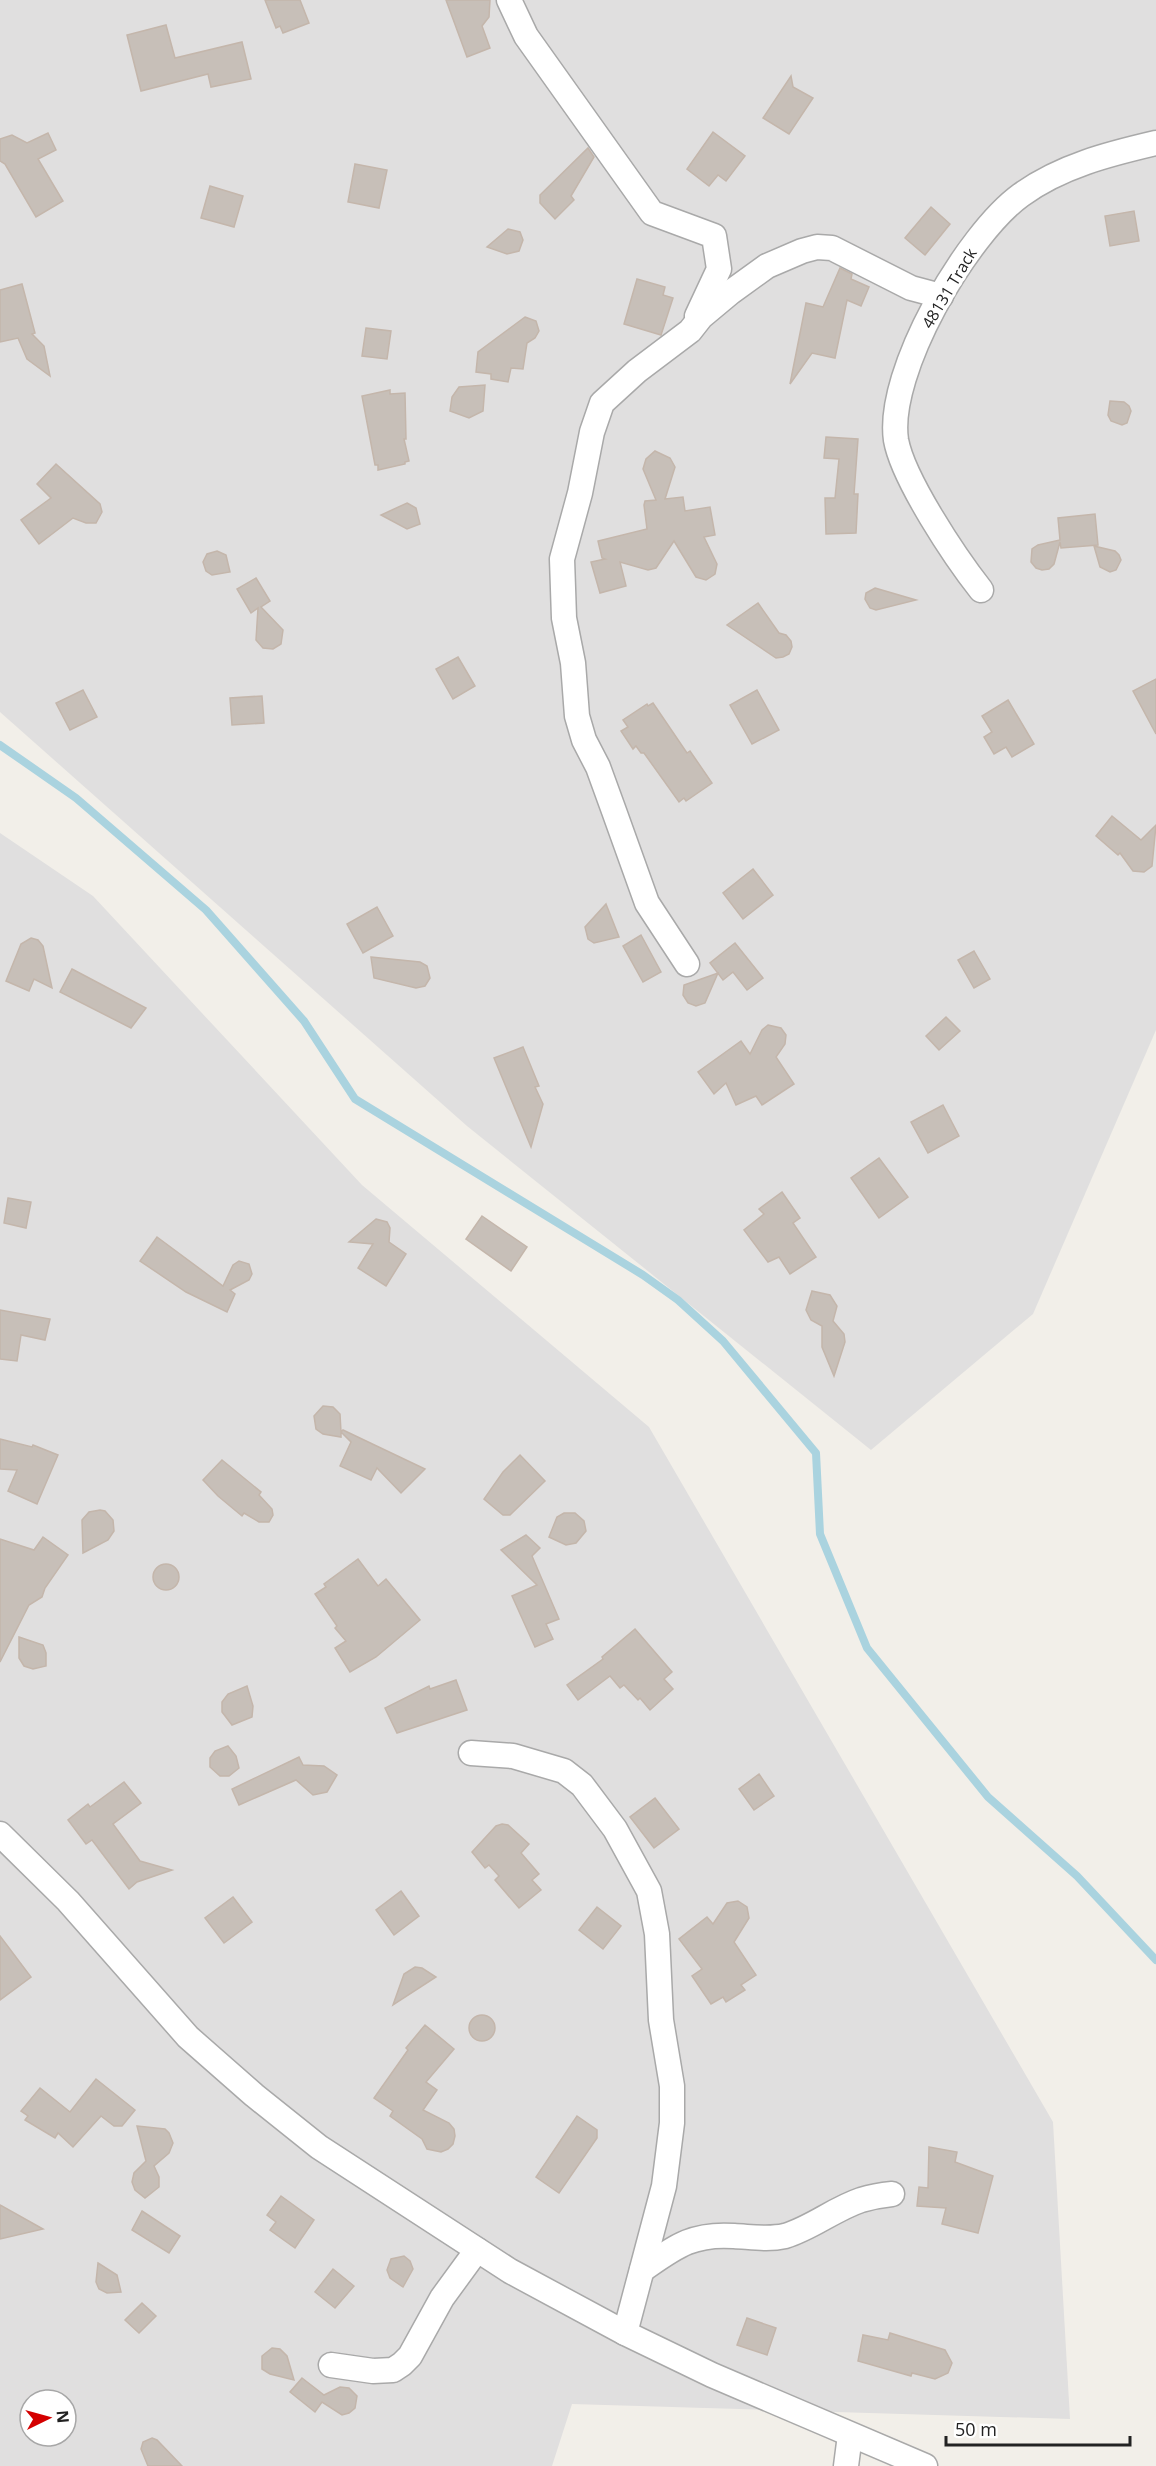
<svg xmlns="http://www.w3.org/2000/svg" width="1156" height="2466" viewBox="0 0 1156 2466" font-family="'Open Sans',sans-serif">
<rect width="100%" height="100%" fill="#f2efe9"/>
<g fill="#e0dfdf" fill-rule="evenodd">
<path d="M 0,0 L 1156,0 L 1156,1030 L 1033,1314 L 871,1450 L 467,1126 L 0,712 Z"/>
<path d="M 0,833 L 93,896 L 362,1185 L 649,1427 L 1053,2122 L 1070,2419 L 572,2404 L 552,2466 L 0,2466 ZM 30,2400 L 66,2400 L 66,2436 L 30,2436 Z"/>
</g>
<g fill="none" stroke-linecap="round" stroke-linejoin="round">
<path stroke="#aad3df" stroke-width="8" d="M 0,745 L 76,798 L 206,910 L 304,1021 L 355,1099 L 643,1275 L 678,1300 L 723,1341 L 816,1453 L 820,1534 L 867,1648 L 988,1797 L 1077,1876 L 1156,1960"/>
</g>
<g fill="#c7bfb8" stroke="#c4b6ab" stroke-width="1.5">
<path d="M 265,0 L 300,0 L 309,23 L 283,33 L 280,26 L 276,28 Z"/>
<path d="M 446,0 L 490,0 L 489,17 L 482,26 L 490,48 L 467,57 Z"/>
<path d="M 166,25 L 175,58 L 242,42 L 251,79 L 211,87 L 208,74 L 141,91 L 127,35 Z"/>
<path d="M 791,76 L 793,87 L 813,98 L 789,134 L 763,118 Z"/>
<path d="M 713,132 L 745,156 L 726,181 L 718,175 L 709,186 L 687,169 Z"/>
<path d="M 48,133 L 56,150 L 38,159 L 63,201 L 36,217 L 5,164 L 0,161 L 0,139 L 12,135 L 27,143 Z"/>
<path d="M 588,148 L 594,157 L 571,196 L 574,200 L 555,219 L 540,203 L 540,195 Z"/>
<path d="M 355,164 L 387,170 L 379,208 L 348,202 Z"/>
<path d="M 210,186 L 243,196 L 234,227 L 201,218 Z"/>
<path d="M 931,207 L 950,224 L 925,255 L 905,238 Z"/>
<path d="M 1134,211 L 1139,241 L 1110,246 L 1105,216 Z"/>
<path d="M 508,229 L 520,232 L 523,240 L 519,251 L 507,254 L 487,247 Z"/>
<path d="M 840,268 L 852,274 L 851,279 L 869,287 L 861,306 L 847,300 L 835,358 L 812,353 L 790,384 L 806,303 L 823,307 Z"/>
<path d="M 637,279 L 665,287 L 663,295 L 673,298 L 661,335 L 624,324 Z"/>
<path d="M 22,284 L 35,333 L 32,334 L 44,346 L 50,376 L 27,359 L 18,338 L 0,342 L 0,290 Z"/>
<path d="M 525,317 L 536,321 L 539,331 L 535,338 L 527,343 L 523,369 L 511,368 L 508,382 L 491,379 L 491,374 L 476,372 L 478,352 Z"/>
<path d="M 366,328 L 391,331 L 387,359 L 362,356 Z"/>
<path d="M 485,385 L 483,411 L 469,418 L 450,411 L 452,397 L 459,387 Z"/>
<path d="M 390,390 L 390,394 L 405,393 L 406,439 L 404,439 L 409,461 L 405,462 L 405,464 L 378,470 L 378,465 L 375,465 L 362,396 Z"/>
<path d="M 1110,401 L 1124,402 L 1129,406 L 1131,411 L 1127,423 L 1122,425 L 1111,421 L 1108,415 Z"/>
<path d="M 826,437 L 858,439 L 854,494 L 858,494 L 856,533 L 826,534 L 825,498 L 835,498 L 839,459 L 824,458 Z"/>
<path d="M 655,451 L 670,458 L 675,467 L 665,499 L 683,497 L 685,511 L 710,507 L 715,535 L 704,537 L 717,564 L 715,574 L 706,580 L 696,577 L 674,541 L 656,568 L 648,570 L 620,562 L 626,586 L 600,593 L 591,562 L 605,559 L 602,558 L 598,541 L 647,529 L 644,505 L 645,501 L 656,500 L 643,469 L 646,459 Z"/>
<path d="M 56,464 L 100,504 L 102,512 L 96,523 L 86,523 L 73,518 L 39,544 L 21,520 L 51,498 L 37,484 Z"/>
<path d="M 407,503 L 416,508 L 420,524 L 407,529 L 381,515 Z"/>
<path d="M 1095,514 L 1098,545 L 1061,548 L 1060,542 L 1054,564 L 1049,569 L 1042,570 L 1036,568 L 1031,562 L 1032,549 L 1038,545 L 1060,540 L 1058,518 Z"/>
<path d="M 1094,546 L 1115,551 L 1119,555 L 1121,560 L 1116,570 L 1110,572 L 1100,567 Z"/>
<path d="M 217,551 L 226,555 L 230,572 L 212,575 L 206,571 L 203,562 L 207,554 Z"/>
<path d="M 256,578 L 270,601 L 261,607 L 283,630 L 281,644 L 273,649 L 263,648 L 256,640 L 258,608 L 251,613 L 237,589 Z"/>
<path d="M 875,588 L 916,600 L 876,610 L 870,608 L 865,599 L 866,593 Z"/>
<path d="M 758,603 L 779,633 L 786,635 L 791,641 L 792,647 L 789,654 L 783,657 L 776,658 L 727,625 Z"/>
<path d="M 458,657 L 475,686 L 453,699 L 436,669 Z"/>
<path d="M 1156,679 L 1156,734 L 1133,691 Z"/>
<path d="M 83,690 L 97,717 L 70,730 L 56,703 Z"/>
<path d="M 757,690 L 779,730 L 752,744 L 730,705 Z"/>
<path d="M 262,696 L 264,723 L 232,725 L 230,698 Z"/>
<path d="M 1008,700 L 1034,744 L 1012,757 L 1006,747 L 994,754 L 984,737 L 992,732 L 982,716 Z"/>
<path d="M 653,703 L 687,753 L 690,751 L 712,783 L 686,801 L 684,798 L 679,802 L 644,753 L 641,753 L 636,746 L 633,749 L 621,731 L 628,727 L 623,720 L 647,704 L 648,706 Z"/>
<path d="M 1112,816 L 1141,840 L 1156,825 L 1152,866 L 1144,872 L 1133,871 L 1120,853 L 1118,855 L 1096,836 Z"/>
<path d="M 753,869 L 773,895 L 743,919 L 723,893 Z"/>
<path d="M 606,904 L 619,937 L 594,943 L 588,939 L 585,927 Z"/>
<path d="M 377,907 L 393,936 L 363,953 L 347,924 Z"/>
<path d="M 641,935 L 661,972 L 643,982 L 623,946 Z"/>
<path d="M 31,938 L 38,940 L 43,946 L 52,988 L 34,979 L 29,991 L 6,981 L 21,944 Z"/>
<path d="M 735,943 L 763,978 L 747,990 L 733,972 L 723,980 L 710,963 Z"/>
<path d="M 974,951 L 990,979 L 974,988 L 958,960 Z"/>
<path d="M 371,957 L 420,962 L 427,966 L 430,978 L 425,986 L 416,988 L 374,978 Z"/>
<path d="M 72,969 L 146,1008 L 131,1028 L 60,992 Z"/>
<path d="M 718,973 L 705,1003 L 696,1006 L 688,1003 L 683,995 L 684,985 Z"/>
<path d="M 946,1017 L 960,1031 L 939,1050 L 926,1036 Z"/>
<path d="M 768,1025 L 781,1028 L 786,1035 L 785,1044 L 776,1057 L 794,1084 L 762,1105 L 756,1096 L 736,1105 L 726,1083 L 714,1094 L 698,1072 L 741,1041 L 750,1054 L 762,1030 Z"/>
<path d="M 523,1047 L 539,1086 L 535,1087 L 543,1104 L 531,1147 L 494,1058 Z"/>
<path d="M 943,1105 L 959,1136 L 928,1153 L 911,1122 Z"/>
<path d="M 879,1158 L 908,1197 L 879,1218 L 851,1178 Z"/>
<path d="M 782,1192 L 800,1218 L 793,1223 L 816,1257 L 790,1274 L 779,1257 L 768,1262 L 744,1230 L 764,1214 L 759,1209 Z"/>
<path d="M 8,1198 L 31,1202 L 26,1228 L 4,1223 Z"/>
<path d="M 482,1216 L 527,1247 L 511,1271 L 466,1239 Z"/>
<path d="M 376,1219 L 387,1222 L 390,1228 L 389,1242 L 406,1254 L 386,1286 L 358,1268 L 373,1244 L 349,1242 Z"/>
<path d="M 157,1237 L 223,1286 L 233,1265 L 239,1261 L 249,1264 L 252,1274 L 249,1280 L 230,1290 L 235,1294 L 227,1312 L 186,1292 L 140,1261 Z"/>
<path d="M 812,1291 L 830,1295 L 837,1306 L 833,1321 L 844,1334 L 845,1342 L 834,1376 L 822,1347 L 822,1326 L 811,1320 L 806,1310 Z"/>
<path d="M 0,1310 L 50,1319 L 45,1340 L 21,1335 L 17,1361 L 0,1359 Z"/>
<path d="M 323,1406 L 333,1407 L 340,1414 L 341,1432 L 343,1430 L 425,1469 L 401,1493 L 377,1468 L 371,1480 L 340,1466 L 351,1442 L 341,1432 L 341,1437 L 323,1434 L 316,1429 L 314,1416 Z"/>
<path d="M 0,1439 L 32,1447 L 33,1445 L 58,1455 L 37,1504 L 8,1491 L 17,1470 L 0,1469 Z"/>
<path d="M 520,1455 L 545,1481 L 510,1515 L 503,1515 L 484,1499 L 503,1472 Z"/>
<path d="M 222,1460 L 261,1492 L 259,1495 L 272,1509 L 273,1515 L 269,1522 L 259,1522 L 244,1513 L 242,1516 L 218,1496 L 203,1480 Z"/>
<path d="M 100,1510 L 105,1511 L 113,1520 L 114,1531 L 108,1540 L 83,1553 L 82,1520 L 89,1512 Z"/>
<path d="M 564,1513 L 575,1513 L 584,1521 L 586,1531 L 576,1543 L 566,1545 L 549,1537 L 557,1517 Z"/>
<path d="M 526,1535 L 540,1548 L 532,1556 L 559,1619 L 546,1624 L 553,1639 L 535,1647 L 512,1596 L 537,1585 L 501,1550 Z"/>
<path d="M 43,1537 L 68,1555 L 45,1588 L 42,1597 L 29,1605 L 0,1662 L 0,1539 L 34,1550 Z"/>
<path d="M 358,1559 L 378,1586 L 386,1579 L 420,1620 L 376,1657 L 350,1672 L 335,1648 L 346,1641 L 335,1628 L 337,1626 L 315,1594 L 326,1587 L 324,1584 Z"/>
<circle cx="166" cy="1577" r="13"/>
<path d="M 635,1629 L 672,1672 L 664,1679 L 673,1689 L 650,1710 L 640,1698 L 638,1700 L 624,1685 L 620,1688 L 610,1676 L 578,1700 L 567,1685 L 603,1659 L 602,1657 Z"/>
<path d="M 19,1637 L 43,1645 L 46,1653 L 46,1666 L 33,1669 L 24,1666 L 19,1658 Z"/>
<path d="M 456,1680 L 467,1710 L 397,1733 L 385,1708 L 429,1686 L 430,1689 Z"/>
<path d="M 247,1686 L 253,1706 L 252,1717 L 232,1725 L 222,1712 L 222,1702 L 228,1694 Z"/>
<path d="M 228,1746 L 236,1756 L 239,1768 L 229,1776 L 220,1776 L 210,1767 L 210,1758 L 215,1751 Z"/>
<path d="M 299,1757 L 303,1765 L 324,1766 L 337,1775 L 327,1792 L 313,1795 L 296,1780 L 239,1805 L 232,1789 Z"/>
<path d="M 759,1774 L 774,1796 L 754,1810 L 739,1789 Z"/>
<path d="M 124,1782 L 141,1803 L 113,1824 L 140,1861 L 172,1870 L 137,1882 L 129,1889 L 92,1840 L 86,1844 L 68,1820 L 88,1804 L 90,1807 Z"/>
<path d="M 655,1798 L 679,1829 L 654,1848 L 630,1817 Z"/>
<path d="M 502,1824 L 508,1825 L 529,1844 L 521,1853 L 539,1874 L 532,1880 L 541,1890 L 519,1908 L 495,1880 L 499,1876 L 489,1865 L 485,1868 L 472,1852 L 496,1826 Z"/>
<path d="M 401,1891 L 419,1916 L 394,1935 L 376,1910 Z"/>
<path d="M 233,1897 L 252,1922 L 224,1943 L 205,1918 Z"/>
<path d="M 738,1901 L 747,1907 L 749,1918 L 734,1942 L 756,1975 L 741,1985 L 745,1990 L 726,2002 L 723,1997 L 711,2004 L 692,1976 L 702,1969 L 679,1939 L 707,1917 L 713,1924 L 727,1903 Z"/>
<path d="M 597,1907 L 621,1926 L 603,1949 L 579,1930 Z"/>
<path d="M 0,1936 L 31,1977 L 0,2000 Z"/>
<path d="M 415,1967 L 422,1968 L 436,1977 L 393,2005 L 404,1974 Z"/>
<circle cx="482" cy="2028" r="13"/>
<path d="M 425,2025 L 454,2049 L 426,2082 L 437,2090 L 423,2110 L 449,2123 L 454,2129 L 455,2136 L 453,2144 L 448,2149 L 441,2152 L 427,2149 L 422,2139 L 390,2116 L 393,2111 L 374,2098 L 408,2050 L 406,2048 Z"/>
<path d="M 96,2079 L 135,2110 L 122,2126 L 114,2126 L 101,2116 L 73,2147 L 58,2133 L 55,2138 L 25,2120 L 28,2116 L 21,2111 L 40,2088 L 70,2112 Z"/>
<path d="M 577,2116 L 597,2130 L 597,2138 L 559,2193 L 536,2177 Z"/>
<path d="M 137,2126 L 165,2129 L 169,2133 L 173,2143 L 169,2153 L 154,2166 L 159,2177 L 159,2187 L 145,2198 L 135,2190 L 132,2182 L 134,2173 L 146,2161 Z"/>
<path d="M 929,2147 L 957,2152 L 955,2162 L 993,2176 L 978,2233 L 942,2224 L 946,2208 L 917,2206 L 919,2187 L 928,2188 Z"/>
<path d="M 281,2196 L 314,2220 L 295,2248 L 270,2230 L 276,2222 L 267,2215 Z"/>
<path d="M 0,2205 L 43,2229 L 0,2239 Z"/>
<path d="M 142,2211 L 180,2236 L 169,2253 L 132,2230 Z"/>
<path d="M 404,2256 L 410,2261 L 413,2269 L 403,2287 L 390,2278 L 387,2270 L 391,2259 Z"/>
<path d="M 98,2263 L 117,2275 L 121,2292 L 107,2293 L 99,2289 L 96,2282 Z"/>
<path d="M 333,2269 L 354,2286 L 335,2308 L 315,2292 Z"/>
<path d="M 142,2303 L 156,2316 L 139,2333 L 125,2320 Z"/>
<path d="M 747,2318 L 776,2328 L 767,2355 L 737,2345 Z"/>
<path d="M 890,2333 L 945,2350 L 952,2363 L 948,2373 L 935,2379 L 912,2373 L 911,2376 L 858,2361 L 863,2335 L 888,2340 Z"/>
<path d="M 272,2348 L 280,2349 L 287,2356 L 294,2380 L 270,2374 L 262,2369 L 262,2356 Z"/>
<path d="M 302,2378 L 324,2395 L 340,2387 L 349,2388 L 357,2396 L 355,2408 L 349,2413 L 342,2415 L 322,2402 L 315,2412 L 290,2392 Z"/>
<path d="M 152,2438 L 157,2440 L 182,2466 L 148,2466 L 141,2449 L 143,2442 Z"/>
</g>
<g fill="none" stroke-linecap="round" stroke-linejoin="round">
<defs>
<g id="minor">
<path d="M 509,0 L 526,36 L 652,213 L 714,236 L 719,269 L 697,316"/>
<path d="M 981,590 C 955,557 903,479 896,440 C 886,372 967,234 1021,195 C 1061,166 1109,154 1156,143"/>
<path d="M 687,964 L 647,903 L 614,811 L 598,767 L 584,740 L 577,716 L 573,663 L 564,618 L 562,559 L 580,493 L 592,432 L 602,403 L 637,371 L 690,331 L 701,317 L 731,292 L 767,266 L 802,251 L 817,247 L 832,248 L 911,288 L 941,296"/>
<path d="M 471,1753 L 513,1756 L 564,1771 L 582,1785 L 615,1829 L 649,1891 L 657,1934 L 661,2020 L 672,2086 L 672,2123 L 664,2186 L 625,2333"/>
<path d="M 0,1834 L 68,1901 L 188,2037 L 254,2095 L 319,2147 L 510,2271 L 625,2333 L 712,2375 L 925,2466"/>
<path d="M 642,2270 C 675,2247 692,2233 734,2236 C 752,2237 768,2240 785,2236 C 812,2228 834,2209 861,2200 C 871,2197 882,2195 892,2194"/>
<path d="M 331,2365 L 373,2371 L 393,2370 L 402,2364 L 410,2356 L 442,2298 L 477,2250"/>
<path d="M 846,2466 L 850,2435"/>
</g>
</defs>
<use href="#minor" stroke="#a9a9a9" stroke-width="27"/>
<use href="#minor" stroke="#fff" stroke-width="24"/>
</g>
<g text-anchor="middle" stroke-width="6" stroke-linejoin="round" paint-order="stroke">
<g font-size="16" fill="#222" stroke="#fff">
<text transform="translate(949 288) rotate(-59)" y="6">48131 Track</text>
</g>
</g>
<g transform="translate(48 2418) rotate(85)"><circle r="28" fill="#ffffff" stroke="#a7a7a7" stroke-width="1.5"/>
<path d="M0-4.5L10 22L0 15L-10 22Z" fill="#d40000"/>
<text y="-9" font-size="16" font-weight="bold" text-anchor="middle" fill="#222222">N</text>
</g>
<path d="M946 2436v9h184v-9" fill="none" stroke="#222222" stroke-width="3"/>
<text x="955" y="2436" font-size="18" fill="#222222" stroke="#ffffff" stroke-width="4.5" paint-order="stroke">50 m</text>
</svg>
